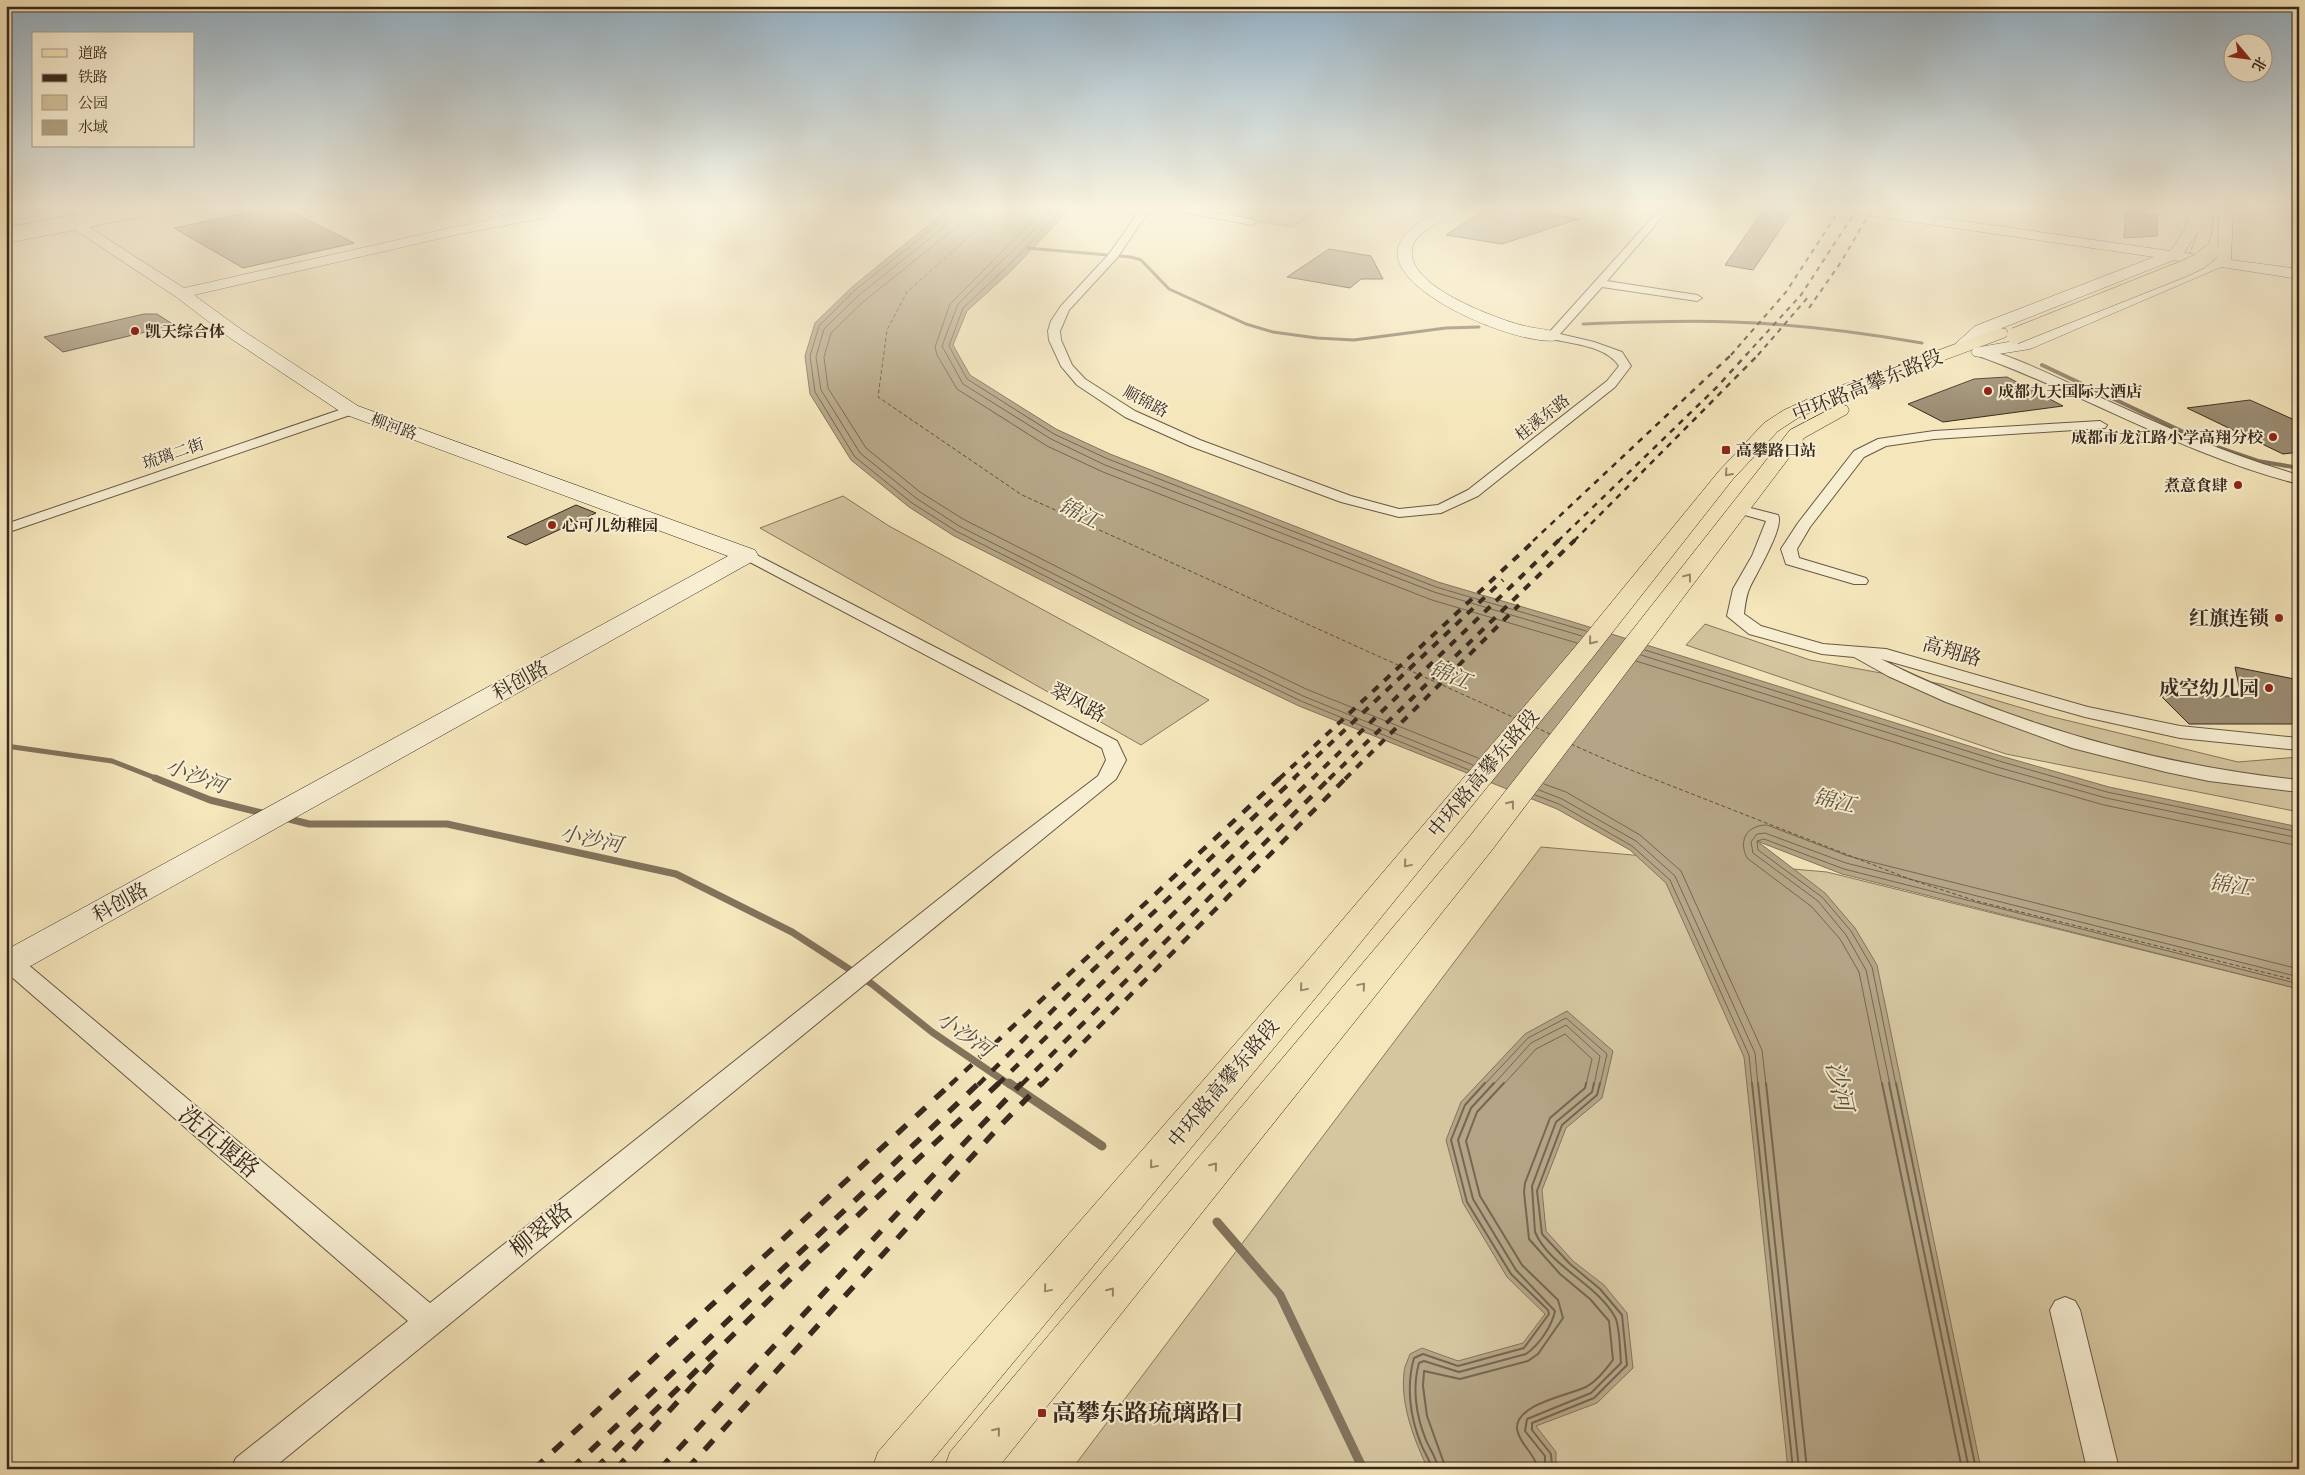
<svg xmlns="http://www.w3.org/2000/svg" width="2305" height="1475" viewBox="0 0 2305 1475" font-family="'Sorts Mill Goudy','Noto Serif SC',serif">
<rect width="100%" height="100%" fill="#f5e6bb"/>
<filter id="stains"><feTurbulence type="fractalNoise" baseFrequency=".004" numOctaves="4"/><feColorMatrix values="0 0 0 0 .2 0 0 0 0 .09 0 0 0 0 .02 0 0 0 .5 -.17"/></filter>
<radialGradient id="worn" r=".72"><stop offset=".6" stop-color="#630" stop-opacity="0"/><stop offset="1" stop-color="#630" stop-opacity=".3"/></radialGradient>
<g fill="#d5c6a0" stroke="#86775f">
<path d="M 1183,209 L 1307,209 L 1318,211 L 1292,227 Z"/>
<path d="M 843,496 L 889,526 L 1209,700 L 1141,745 L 760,528 Z"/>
<path d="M 1705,624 L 1810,660 L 1941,684 L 2049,716 L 2238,762 L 2299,757 L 2299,812 L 2006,754 L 1686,645 Z"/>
<path d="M 1541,847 L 1827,872 L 2299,989 L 2299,1469 L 1072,1469 Z"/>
</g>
<g fill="#b5a586" stroke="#83735c">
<path d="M 948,209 L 1070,209 L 1012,270 L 967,311 L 953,345 L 970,375 L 1056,429 L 1110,454 L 1438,582 L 1570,621 L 2001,756 L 2109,787 L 2299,827 L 2299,989 L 1842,874 L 1757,841 L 1825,893 L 1855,928 L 1877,965 L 1981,1469 L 1788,1469 L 1744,1057 L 1666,883 L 1630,850 L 1557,809 L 1299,706 L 1132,626 L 954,536 L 909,507 L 851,460 L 810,394 L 805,356 L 815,323 L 852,287 Z"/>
<path d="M 1567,1011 L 1613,1051 L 1602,1098 L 1566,1128 L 1542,1190 L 1546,1231 L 1573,1261 L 1604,1285 L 1627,1313 L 1633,1368 L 1597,1403 L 1536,1426 L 1556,1452 L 1556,1469 L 1428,1469 C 1415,1442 1400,1404 1404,1373 C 1404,1367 1408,1360 1410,1354 L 1422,1348 L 1458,1361 L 1523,1343 L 1545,1314 L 1507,1277 L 1463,1203 L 1446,1140 L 1461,1102 L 1525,1034 Z"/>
</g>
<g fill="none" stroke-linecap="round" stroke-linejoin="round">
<g stroke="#766652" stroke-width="1">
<path d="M 951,209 L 949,215 L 855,290 L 819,326 L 810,356 L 815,392 L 855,457 L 912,503 L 956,531 L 1134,621 L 1301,701 L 1469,770"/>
<path d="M 957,209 L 953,220 L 859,295 L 824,329 L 816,357 L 821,390 L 860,453 L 916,498 L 959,526 L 1137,616 L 1303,696 L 1473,765"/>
<path d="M 965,209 L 964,217 L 958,226 L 864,301 L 831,333 L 824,357 L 828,388 L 866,448 L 920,492 L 963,519 L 1140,609 L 1306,689 L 1478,758"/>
<path d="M 1045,209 L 950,304 L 935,347 L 937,355 L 957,389 L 1047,446 L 1103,472 L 1432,600 L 1577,643"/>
<path d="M 1055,209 L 958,304 L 942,346 L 963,384 L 1051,439 L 1105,465 L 1434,592 L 1582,636"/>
<path d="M 1063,209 L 1008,266 L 963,308 L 949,346 L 967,379 L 1054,434 L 1108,459 L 1436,587 L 1586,631"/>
<path d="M 1645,650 L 1999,761 L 2107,792 L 2299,832"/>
<path d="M 1641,655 L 1997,767 L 2106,798 L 2299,838"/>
<path d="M 1636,661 L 1995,774 L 2104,805 L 2299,846"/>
<path d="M 1544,784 L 1566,792 L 1640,835 L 1681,871 L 1762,1050 L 1766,1085"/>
<path d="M 1539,790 L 1562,799 L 1636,841 L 1675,876 L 1755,1053 L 1758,1085"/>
<path d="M 1535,795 L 1559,804 L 1632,846 L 1670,880 L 1749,1055 L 1752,1085"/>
<path d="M 1484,1085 L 1528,1038 L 1566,1018 L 1607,1054 L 1600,1085"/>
<path d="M 1493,1085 L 1531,1043 L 1566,1025 L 1600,1056 L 1594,1085"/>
<path d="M 1503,1085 L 1536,1049 L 1565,1034 L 1592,1059 L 1586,1085"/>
<path d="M 1882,1085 L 1859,972 L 1840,939 L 1812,907 L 1747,858 C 1738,840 1747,825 1767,825 L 1848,856 L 2299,969"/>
<path d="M 1890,1085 L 1866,970 L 1846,935 L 1818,901 L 1753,853 L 1751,842 L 1757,834 L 1765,833 L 1846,863 L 2299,977"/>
<path d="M 1896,1085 L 1872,967 L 1851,931 L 1822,897 L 1758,850 L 1757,841 L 1764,839 L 1844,869 L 2299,984"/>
</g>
<g stroke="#766652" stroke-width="2">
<path d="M 1752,1083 L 1793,1469"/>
<path d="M 1758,1083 L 1799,1469"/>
<path d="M 1766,1083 L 1807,1469"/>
<path d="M 1882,1083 L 1962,1469"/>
<path d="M 1889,1083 L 1969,1469"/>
<path d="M 1896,1083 L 1976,1469"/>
<path d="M 1432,1469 C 1430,1460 1424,1452 1421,1444 C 1410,1417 1406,1386 1414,1358 L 1423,1354 L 1458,1366 L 1524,1348 L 1549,1314 L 1548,1310 L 1511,1274 L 1467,1202 L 1451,1140 L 1465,1105 L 1485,1083"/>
<path d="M 1438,1469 C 1437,1458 1430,1450 1426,1440 C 1416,1416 1412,1388 1419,1363 L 1424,1361 L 1459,1372 L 1526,1354 C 1539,1345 1552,1326 1555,1311 L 1516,1270 L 1473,1199 L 1458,1140 L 1471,1108 L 1494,1083"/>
<path d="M 1446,1469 L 1427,1416 L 1423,1386 L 1424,1371 L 1460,1379 L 1528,1361 L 1538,1354 L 1563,1318 L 1558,1300 L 1522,1265 L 1480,1196 L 1466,1141 L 1477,1112 L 1504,1083"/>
<path d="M 1538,1469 C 1535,1453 1519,1444 1517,1429 C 1515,1404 1569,1395 1586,1387 C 1597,1381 1605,1370 1613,1360 L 1609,1321 L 1590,1299 L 1560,1274 L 1529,1239 L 1524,1192 L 1525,1183 L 1550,1118 L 1585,1088 L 1586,1083"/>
<path d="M 1545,1469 L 1545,1456 L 1525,1431 L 1527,1419 L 1591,1393 L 1621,1363 C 1620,1352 1620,1326 1615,1317 C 1596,1283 1550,1267 1535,1232 L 1532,1186 L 1556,1122 L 1592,1092 L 1594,1083"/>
<path d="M 1552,1469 L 1551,1454 L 1532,1430 L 1532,1423 L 1594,1398 L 1627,1365 L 1622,1315 L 1600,1289 L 1570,1264 L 1542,1234 L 1537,1191 L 1562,1125 L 1597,1095 L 1600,1083"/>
</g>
<g stroke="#83735c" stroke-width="3">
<path d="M 1027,248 L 1131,257 L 1141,260 L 1169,289 L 1246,324 L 1273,332 L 1317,338 L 1354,340 L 1446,328 L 1479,327"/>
<path d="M 1583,324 C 1633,322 1682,320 1732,322 C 1796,324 1859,332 1922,343"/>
</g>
<path stroke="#83735c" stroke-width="4" d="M 2042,365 L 2211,445 L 2258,461 L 2299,468"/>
<path stroke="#83735c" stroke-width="5" d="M 6,746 L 112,761 L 158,779"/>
<g stroke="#83735c" stroke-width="7">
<path d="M 155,778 L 210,800 L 266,814"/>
<path d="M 285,818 L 309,824 L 447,824 L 676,874 L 792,932 L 872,984 L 932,1032 L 1010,1085"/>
</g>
<g stroke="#83735c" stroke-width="9">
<path d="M 1009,1083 L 1102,1146"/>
<path d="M 1217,1222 L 1280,1295 L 1363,1469"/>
</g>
<g stroke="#5e4e3d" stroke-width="1" stroke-dasharray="4 2.5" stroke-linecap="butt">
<path d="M 1000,209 L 907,292 L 887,330 L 878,397 L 1022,495 L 1515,718"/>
<path d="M 1535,727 L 1552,735"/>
<path d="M 1571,744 L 1618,765 L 1912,880 L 1976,901 L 2299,981"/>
</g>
</g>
<g fill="#9a8b70" stroke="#38281e">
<path d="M 266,209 L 286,209 L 354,243 L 243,268 L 174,228 Z"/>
<path d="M 1485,209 L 1528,209 L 1578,219 L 1502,244 L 1446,235 Z"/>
<path d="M 1764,209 L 1794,209 L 1753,270 L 1725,265 Z"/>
<path d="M 2126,212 L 2157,215 L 2157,236 L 2124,238 Z"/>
<path d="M 1329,249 L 1371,256 L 1383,279 L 1361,279 L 1350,288 L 1287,277 Z"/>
<path d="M 144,314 L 157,314 L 174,325 L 63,352 L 44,337 Z"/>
<path d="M 2007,377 L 2063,406 L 1943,422 L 1908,404 L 1974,379 Z"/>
<path d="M 2250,400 L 2299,422 L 2299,452 L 2283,454 L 2187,408 Z"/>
<path d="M 576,505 L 596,513 L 526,545 L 507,537 Z"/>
<path d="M 2235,667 L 2299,680 L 2299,724 L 2189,724 L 2161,696 L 2241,696 Z"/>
</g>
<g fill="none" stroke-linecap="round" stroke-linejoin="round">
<defs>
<g id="street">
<path d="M 476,209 L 489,209 L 511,220 L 503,222 Z"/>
<path d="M 1141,209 L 1150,209 L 1117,258 L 1069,310 L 1060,331 L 1061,340 L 1072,365 L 1085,379 L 1135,411 L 1200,440 L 1351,496 L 1399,509 L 1438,505 L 1468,490 L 1607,381 L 1619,366 C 1606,345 1570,344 1548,338 L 1546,336 L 1660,209 L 1669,209 L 1607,281 L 1697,295 L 1702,298 L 1697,301 L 1602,287 L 1560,334 L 1594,342 L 1622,352 L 1631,366 L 1615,387 L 1478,496 L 1441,513 L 1399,517 L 1341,502 L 1190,446 L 1125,417 L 1077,385 L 1061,366 L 1049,340 L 1048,331 L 1051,321 L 1061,306 L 1109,254 Z"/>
<path d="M 1167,209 L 1191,209 L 1252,219 L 1257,222 L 1252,225 Z"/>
<path d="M 1980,348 C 2020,358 2059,379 2097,396 C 2163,426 2228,455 2299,475 L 2299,484 C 2186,456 2085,394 1976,355 L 1974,352 L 1976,349 Z"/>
<path d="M 351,406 L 356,407 L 357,410 L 356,413 L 6,533 L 6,524 Z"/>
<path d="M 2100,421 L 2107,425 L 2105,428 L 1934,439 L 1886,446 L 1864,457 L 1810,527 L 1797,549 L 1799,558 L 1866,578 L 1868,581 L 1866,584 L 1854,584 L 1786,564 L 1781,549 L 1798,523 L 1854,451 L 1878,439 L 1934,431 Z"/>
<path d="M 1739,505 L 1778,515 C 1785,526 1756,574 1750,587 C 1746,595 1745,606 1744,614 L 1761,626 L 1823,644 L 1886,649 L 2088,707 L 2180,726 L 2299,738 L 2299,750 L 2180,738 L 2085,717 L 1881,659 C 1911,675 1943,688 1975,701 C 2080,742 2186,768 2299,780 L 2299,792 L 2209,781 L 2166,772 L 2072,748 L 1946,702 L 1888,676 L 1854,657 L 1822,654 L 1749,634 L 1727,616 L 1733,589 L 1752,556 L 1766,521 L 1734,512 L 1732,509 Z"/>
<path d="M 747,550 L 1117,741 L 1126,760 L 1116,779 L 272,1469 L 231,1469 L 236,1458 L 408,1321 L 6,972 L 6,956 L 11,955 L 19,957 L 430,1303 L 993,856 L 1098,776 L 1106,760 L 1102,748 L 742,558 L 739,555 L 742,552 Z"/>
<path d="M 2065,1297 L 2075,1301 L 2080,1310 L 2119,1469 L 2087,1469 L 2050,1310 L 2055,1301 Z"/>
</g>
<g id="secondary">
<path d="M 25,209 L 56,209 L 50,213 L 6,221 L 6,213 Z"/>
<path d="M 137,209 L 167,209 L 161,213 L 89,227 L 184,288 L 455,227 L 546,209 L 576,209 L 570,213 L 455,235 L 194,295 L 242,330 L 358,406 L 755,550 L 758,555 L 755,560 L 18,973 L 6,977 L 6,950 L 728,556 L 344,414 L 230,338 L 175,296 L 75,230 L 6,243 L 6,235 Z"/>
<path d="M 1439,209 L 1455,209 C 1445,223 1422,227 1414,243 C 1396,282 1491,316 1517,324 C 1530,328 1544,329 1558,332 L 1560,336 L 1558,340 C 1524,348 1387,293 1398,248 C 1403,230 1425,219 1439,209 Z"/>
<path d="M 1845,209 L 1882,209 L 2170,251 L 2186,228 L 2189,209 L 2203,209 L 2200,228 L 2184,253 L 2216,257 L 2218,256 L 2219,209 L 2233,209 L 2231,260 L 2299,269 L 2299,279 L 2221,267 L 2030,349 L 1980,357 L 1974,356 L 1971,352 L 1974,348 L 2020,340 L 2204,265 L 2174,260 L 1987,334 C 1977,342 1969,353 1956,350 L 1953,346 L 1975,326 L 2154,257 L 1851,213 Z"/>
</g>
<g id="primary">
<path d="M 2199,209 L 2213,209 C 2213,227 2212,240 2202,255 L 2197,256 L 2190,252 L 2197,237 Z"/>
<path d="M 2000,328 L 2006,329 L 2008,333 L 2006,337 L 1840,399 L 1798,418 L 1778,431 L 1733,479 L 1593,657 L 1322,990 L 925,1469 L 872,1469 L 878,1452 L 1298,972 L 1575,647 L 1719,471 L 1764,423 L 1784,410 L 1826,391 Z"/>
<path d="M 1840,404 L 1847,406 L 1849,410 L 1847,414 L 1804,438 L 1492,850 L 997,1469 L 944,1469 L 950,1452 L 1470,836 L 1790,430 Z"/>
</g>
<path id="highway" d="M 101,209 L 131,209 L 125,213 L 6,236 L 6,228 Z"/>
</defs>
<use href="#street" stroke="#675845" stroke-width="2"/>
<use href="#secondary" stroke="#38281e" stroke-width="1"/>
<use href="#primary" stroke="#38281e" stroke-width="1"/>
<use href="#highway" stroke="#38281e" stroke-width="1"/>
<use href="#street" fill="#f8efd3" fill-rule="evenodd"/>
<use href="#secondary" fill="#f8efd3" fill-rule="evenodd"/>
<use href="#primary" fill="#f5e6bb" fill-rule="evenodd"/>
<use href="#highway" fill="#f5e6bb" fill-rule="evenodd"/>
<g stroke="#38281e" stroke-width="2" stroke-dasharray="5 5" stroke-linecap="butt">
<path d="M 1809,308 L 1841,262 L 1872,209"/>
<path d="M 1731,355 L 1786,292 L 1840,209"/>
<path d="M 1746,355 L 1801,295 L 1857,209"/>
<path d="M 1758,355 L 1809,296"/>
</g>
<g stroke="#38281e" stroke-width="2.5" stroke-dasharray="6 6" stroke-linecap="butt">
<path d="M 1533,541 L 1732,354"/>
<path d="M 1558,541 L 1717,387 L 1747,354"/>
<path d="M 1574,541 L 1759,354"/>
</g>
<g stroke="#38281e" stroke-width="4" stroke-dasharray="8 8" stroke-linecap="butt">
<path d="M 1279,779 L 1535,540"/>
<path d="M 1293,779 L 1503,580"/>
<path d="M 1312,779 L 1559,540"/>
<path d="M 1329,779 L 1575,540"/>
<path d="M 1345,779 L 1519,605"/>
</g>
<g stroke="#38281e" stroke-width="4.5" stroke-dasharray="10 10" stroke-linecap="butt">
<path d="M 950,1085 L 1280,778"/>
<path d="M 978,1085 L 1092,971 L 1295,778"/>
<path d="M 997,1085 L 1313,778"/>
<path d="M 1021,1085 L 1330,778"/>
<path d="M 1041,1085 L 1346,778"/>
</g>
<g stroke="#38281e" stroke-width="5.5" stroke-dasharray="13 13" stroke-linecap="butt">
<path d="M 534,1469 L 952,1083"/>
<path d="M 571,1469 L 979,1083"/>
<path d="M 595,1469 L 807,1263 L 999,1083"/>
<path d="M 616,1469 L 715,1361"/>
<path d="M 660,1469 L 919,1190 L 1022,1083"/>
<path d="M 687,1469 L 999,1127 L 1042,1083"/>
</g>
<defs>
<path id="primary-bridge" d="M 2015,336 L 2183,269 L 2200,261 L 2212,251"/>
</defs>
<use href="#primary-bridge" stroke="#38281e" stroke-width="17" stroke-linecap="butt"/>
<use href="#primary-bridge" stroke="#f5e6bb" stroke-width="16"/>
</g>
<defs><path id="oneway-chevron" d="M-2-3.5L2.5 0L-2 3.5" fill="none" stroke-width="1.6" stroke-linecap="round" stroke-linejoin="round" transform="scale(1.25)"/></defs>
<g stroke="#96876c">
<use href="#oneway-chevron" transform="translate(1728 473) rotate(132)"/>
<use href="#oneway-chevron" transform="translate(1688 577) rotate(-53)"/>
<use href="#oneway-chevron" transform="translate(1592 641) rotate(129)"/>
<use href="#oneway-chevron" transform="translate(1511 804) rotate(-52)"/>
<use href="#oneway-chevron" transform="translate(1407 864) rotate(130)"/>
<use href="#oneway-chevron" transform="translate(1362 986) rotate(-50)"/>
<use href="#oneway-chevron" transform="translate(1303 988) rotate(130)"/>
<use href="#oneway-chevron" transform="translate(1153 1165) rotate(130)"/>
<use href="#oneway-chevron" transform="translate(1214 1166) rotate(-51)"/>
<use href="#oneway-chevron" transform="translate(1047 1289) rotate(130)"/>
<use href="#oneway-chevron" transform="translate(1111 1291) rotate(-51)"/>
<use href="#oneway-chevron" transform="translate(997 1431) rotate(-51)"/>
</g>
<linearGradient id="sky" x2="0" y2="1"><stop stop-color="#93aec1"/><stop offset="0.5" stop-color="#faf4e0"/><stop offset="1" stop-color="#faf4e0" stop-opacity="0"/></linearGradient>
<rect width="2305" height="416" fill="url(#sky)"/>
<g fill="#8f2418" stroke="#f8efd3" stroke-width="2">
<circle cx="135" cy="331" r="5"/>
<circle cx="1988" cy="391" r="5"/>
<circle cx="2273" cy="437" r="5"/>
<rect x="1721" y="445" width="10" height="10" rx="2.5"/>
<circle cx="2238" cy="485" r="5"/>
<circle cx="552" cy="525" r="5"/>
<circle cx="2279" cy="618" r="5"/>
<circle cx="2269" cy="688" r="5"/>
<rect x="1037" y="1408" width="10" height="10" rx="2.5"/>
</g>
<g text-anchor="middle" stroke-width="4" stroke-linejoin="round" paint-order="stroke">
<g font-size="16" font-weight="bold" fill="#38281e" stroke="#f8efd3" text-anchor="start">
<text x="145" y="337">凯天综合体</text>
<text x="1998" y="397">成都九天国际大酒店</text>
<text x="2263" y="443" text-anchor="end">成都市龙江路小学高翔分校</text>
<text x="1736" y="456">高攀路口站</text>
<text x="2228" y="491" text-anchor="end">煮意食肆</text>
<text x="562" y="531">心可儿幼稚园</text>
</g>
<g font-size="16" fill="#38281e" stroke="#f8efd3">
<text transform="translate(1146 401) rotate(28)" y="6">顺锦路</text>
<text transform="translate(1542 417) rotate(-38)" y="6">桂溪东路</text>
<text transform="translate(394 426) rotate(20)" y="6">柳河路</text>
<text transform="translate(173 453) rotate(-19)" y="6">琉璃二街</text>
</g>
<g font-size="20" fill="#38281e" stroke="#f8efd3">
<text transform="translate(1867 385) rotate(-22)" y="7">中环路高攀东路段</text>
<text transform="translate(1952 651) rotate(16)" y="7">高翔路</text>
<text transform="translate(520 680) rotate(-29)" y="7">科创路</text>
<text transform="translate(1078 702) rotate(28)" y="7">翠风路</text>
<text transform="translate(1483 773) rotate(-50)" y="7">中环路高攀东路段</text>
<text transform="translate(120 902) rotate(-29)" y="7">科创路</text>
<text transform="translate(1223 1083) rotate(-50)" y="7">中环路高攀东路段</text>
</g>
<g font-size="20" font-weight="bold" fill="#38281e" stroke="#f8efd3" text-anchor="end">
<text x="2269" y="625">红旗连锁</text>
<text x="2259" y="695">成空幼儿园</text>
</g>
<g font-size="21" font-style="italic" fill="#5e4e3d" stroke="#f8efd3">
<text transform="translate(1079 513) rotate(27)" y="7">锦江</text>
<text transform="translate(1450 675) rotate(22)" y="7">锦江</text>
<text transform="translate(196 776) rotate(20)" y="7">小沙河</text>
<text transform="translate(1834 801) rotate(13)" y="7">锦江</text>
<text transform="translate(591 839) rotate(12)" y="7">小沙河</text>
<text transform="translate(2230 885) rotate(8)" y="7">锦江</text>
<text transform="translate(965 1034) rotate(35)" y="7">小沙河</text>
</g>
<g font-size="24" fill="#38281e" stroke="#f8efd3">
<text transform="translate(219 1142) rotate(40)" y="8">洗瓦堰路</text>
<text transform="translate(541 1230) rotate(-39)" y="8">柳翠路</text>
</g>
<g font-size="24" font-weight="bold" fill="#38281e" stroke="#f8efd3" text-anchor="start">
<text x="1052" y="1421">高攀东路琉璃路口</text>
</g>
<g font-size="25" font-style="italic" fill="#5e4e3d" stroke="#f8efd3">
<text transform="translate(1840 1086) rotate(78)" y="9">沙河</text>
</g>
</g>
<rect width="2305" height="1475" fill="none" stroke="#f5e6bb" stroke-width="25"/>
<rect x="8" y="8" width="2290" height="1460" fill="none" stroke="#38281e" stroke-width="2.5"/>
<rect x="12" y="12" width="2280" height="1450" fill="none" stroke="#38281e"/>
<rect x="32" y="32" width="162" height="115" fill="#f8efd3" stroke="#ab9f8b"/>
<rect x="42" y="49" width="25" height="8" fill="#f5e6bb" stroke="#ab9f8b"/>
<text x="78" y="58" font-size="15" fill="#38281e">道路</text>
<rect x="42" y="74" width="25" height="8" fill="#38281e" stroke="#ab9f8b"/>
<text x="78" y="82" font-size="15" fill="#38281e">铁路</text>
<rect x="42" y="95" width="25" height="15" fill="#d5c6a0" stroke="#ab9f8b"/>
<text x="78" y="108" font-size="15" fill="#38281e">公园</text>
<rect x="42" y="120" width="25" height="15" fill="#b5a586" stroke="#ab9f8b"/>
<text x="78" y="132" font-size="15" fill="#38281e">水域</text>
<g transform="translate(2248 58) rotate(119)"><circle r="24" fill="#f8efd3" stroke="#ab9f8b"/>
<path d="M0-4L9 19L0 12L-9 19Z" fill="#8f2418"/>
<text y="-8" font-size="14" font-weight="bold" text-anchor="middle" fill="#38281e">北</text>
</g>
<rect width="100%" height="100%" filter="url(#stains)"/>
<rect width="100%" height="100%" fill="url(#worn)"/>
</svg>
